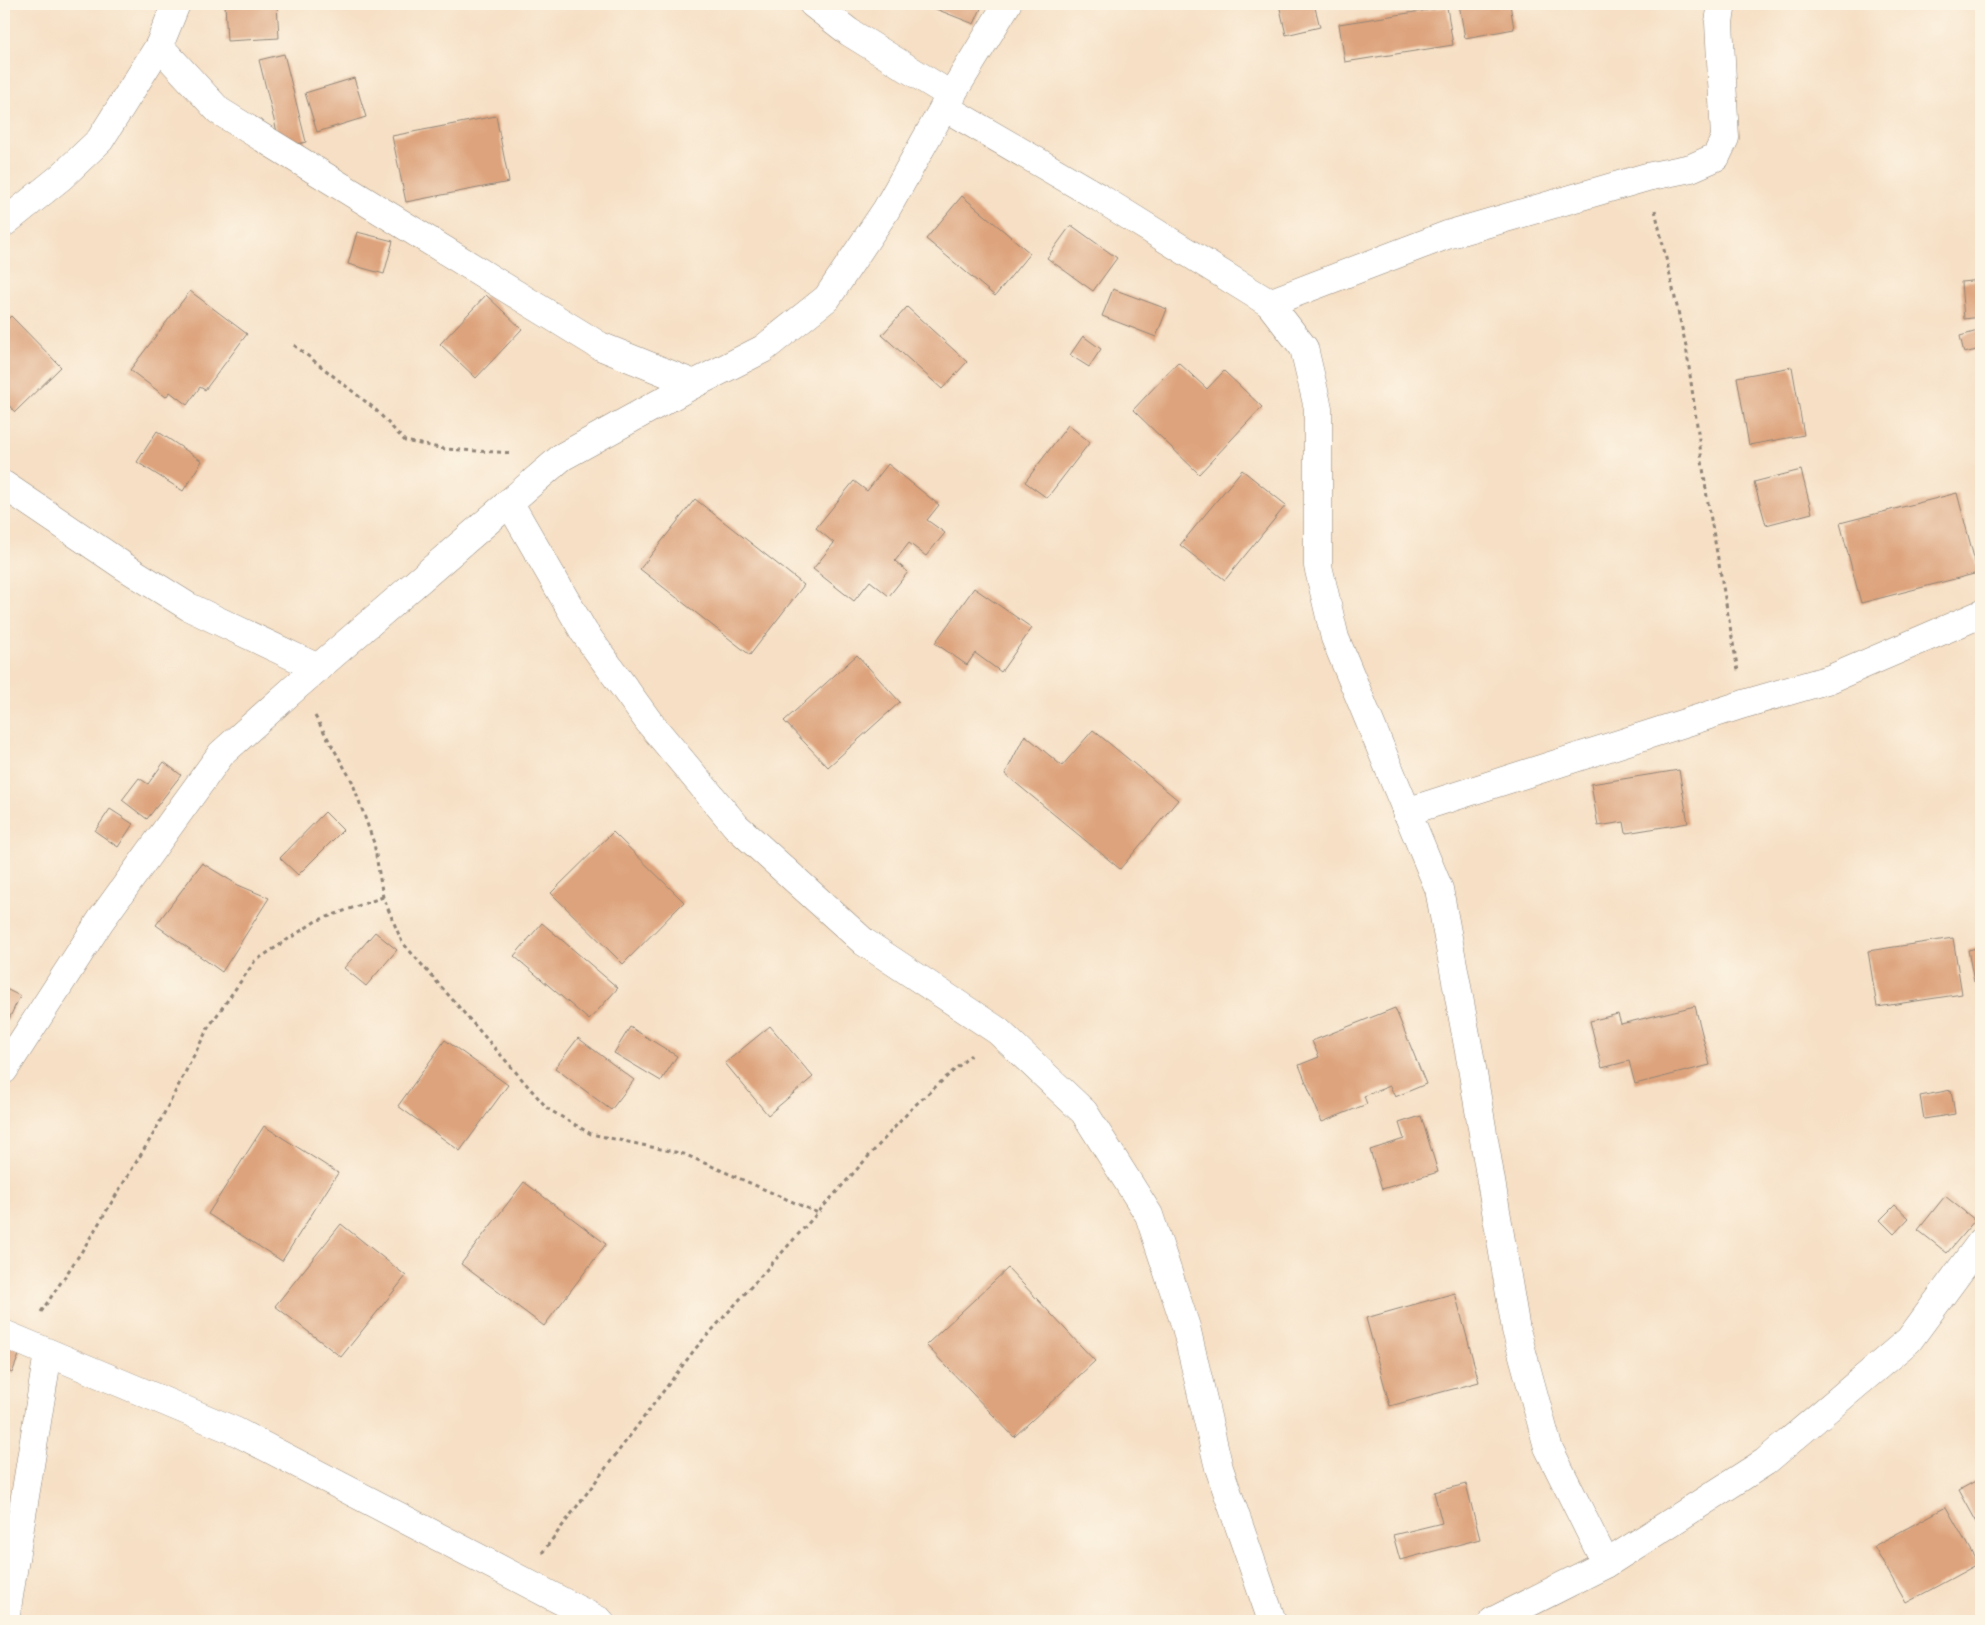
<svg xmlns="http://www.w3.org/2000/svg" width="1985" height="1625" viewBox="0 0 1985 1625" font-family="'Shantell Sans',sans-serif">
<rect width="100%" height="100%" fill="#fcf5e5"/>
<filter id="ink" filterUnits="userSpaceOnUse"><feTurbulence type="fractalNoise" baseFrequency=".02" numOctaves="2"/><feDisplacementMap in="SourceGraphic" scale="10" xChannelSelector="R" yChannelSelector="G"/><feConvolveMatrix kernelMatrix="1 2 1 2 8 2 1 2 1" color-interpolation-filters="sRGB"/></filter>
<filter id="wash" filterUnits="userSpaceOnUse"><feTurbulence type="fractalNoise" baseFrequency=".0096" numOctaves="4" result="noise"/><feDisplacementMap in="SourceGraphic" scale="20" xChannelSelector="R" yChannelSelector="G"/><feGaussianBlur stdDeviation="1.12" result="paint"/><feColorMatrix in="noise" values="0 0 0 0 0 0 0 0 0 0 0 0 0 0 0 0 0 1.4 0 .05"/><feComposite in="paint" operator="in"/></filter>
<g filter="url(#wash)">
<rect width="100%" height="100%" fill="#f6dfc4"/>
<g id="blocks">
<g fill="#dda37b">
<path d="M 225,4 L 277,4 L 279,38 L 227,41 Z"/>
<path d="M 923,4 L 983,4 L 974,24 Z"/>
<path d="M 1279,4 L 1314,4 L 1320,27 L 1286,35 Z"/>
<path d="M 1459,4 L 1510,4 L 1514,29 L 1465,38 Z"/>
<path d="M 1447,7 L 1453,45 L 1345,62 L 1339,24 Z"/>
<path d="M 284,54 L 306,142 L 281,148 L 259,60 Z"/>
<path d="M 354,78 L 366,117 L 317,132 L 305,93 Z"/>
<path d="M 496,116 L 509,182 L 406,202 L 392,136 Z"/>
<path d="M 962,196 L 1030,253 L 995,296 L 926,239 Z"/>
<path d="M 1071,225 L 1117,258 L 1093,291 L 1047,258 Z"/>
<path d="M 357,232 L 393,241 L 384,274 L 348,264 Z"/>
<path d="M 1981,280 L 1981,317 L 1964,319 L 1961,282 Z"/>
<path d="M 1113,289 L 1167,309 L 1156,337 L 1102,316 Z"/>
<path d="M 190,291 L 247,334 L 205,390 L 200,387 L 187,405 L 170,392 L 166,397 L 130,370 Z"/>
<path d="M 486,295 L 522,329 L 476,378 L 440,344 Z"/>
<path d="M 907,307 L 967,362 L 942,389 L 882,335 Z"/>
<path d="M 11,316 L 61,367 L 15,412 L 4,400 L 4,323 Z"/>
<path d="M 1981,330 L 1981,349 L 1964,353 L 1960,336 Z"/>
<path d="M 1083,336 L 1101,349 L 1089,367 L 1070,355 Z"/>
<path d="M 1178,362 L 1207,389 L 1224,371 L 1262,407 L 1199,474 L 1133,410 Z"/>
<path d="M 1792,367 L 1804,435 L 1749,445 L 1737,377 Z"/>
<path d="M 1068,425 L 1090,442 L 1047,498 L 1025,482 Z"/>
<path d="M 157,431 L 202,461 L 183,491 L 137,462 Z"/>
<path d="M 888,464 L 939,505 L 927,520 L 945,533 L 926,556 L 909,543 L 895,561 L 908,572 L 889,596 L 870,581 L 854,601 L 813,569 L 834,543 L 816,528 L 854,481 L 867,491 Z"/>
<path d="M 1242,470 L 1286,505 L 1225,580 L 1180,545 Z"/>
<path d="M 1801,470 L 1812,513 L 1766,525 L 1754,482 Z"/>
<path d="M 1957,493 L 1978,573 L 1861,603 L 1840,523 Z"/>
<path d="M 695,499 L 804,585 L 750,655 L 640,569 Z"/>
<path d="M 974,588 L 1032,628 L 1001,672 L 975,653 L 967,665 L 935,643 Z"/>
<path d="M 857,655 L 900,702 L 828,767 L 784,721 Z"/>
<path d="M 1093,730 L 1178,800 L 1120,869 L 1005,774 L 1025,735 L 1062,766 Z"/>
<path d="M 164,762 L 181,775 L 147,819 L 122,800 L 139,778 L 148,784 Z"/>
<path d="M 1679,770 L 1688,823 L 1626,833 L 1624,822 L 1598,826 L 1591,784 Z"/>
<path d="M 110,809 L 133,824 L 118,847 L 95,831 Z"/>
<path d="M 325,812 L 343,830 L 298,875 L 280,858 Z"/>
<path d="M 613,832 L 684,902 L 623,964 L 551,893 Z"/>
<path d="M 202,863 L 238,885 L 269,898 L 222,972 L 156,925 Z"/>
<path d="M 542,923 L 618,988 L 589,1020 L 514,956 Z"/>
<path d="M 375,932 L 397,950 L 366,986 L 344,968 Z"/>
<path d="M 1953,938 L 1962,994 L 1877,1007 L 1868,951 Z"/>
<path d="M 1981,947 L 1981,980 L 1974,982 L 1968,950 Z"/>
<path d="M 4,988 L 20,996 L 8,1021 L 4,1019 Z"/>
<path d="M 1695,1006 L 1710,1065 L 1635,1084 L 1629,1061 L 1602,1068 L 1590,1021 L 1618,1014 L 1621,1024 Z"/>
<path d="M 1395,1008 L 1426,1084 L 1395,1097 L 1390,1086 L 1364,1096 L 1367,1104 L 1322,1122 L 1299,1065 L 1319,1057 L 1312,1041 Z"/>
<path d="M 770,1026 L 813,1077 L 768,1115 L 725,1063 Z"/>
<path d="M 630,1027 L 677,1056 L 661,1081 L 614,1053 Z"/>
<path d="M 578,1038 L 634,1080 L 611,1110 L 555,1068 Z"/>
<path d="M 445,1040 L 508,1085 L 460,1151 L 398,1106 Z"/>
<path d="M 1951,1090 L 1955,1114 L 1924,1119 L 1920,1096 Z"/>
<path d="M 1421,1116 L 1438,1172 L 1382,1189 L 1370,1150 L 1404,1139 L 1399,1123 Z"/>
<path d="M 264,1126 L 338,1173 L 282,1261 L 208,1214 Z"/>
<path d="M 524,1182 L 606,1244 L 544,1326 L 461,1264 Z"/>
<path d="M 1945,1196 L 1975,1220 L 1947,1253 L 1918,1230 Z"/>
<path d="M 1895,1205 L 1909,1218 L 1894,1234 L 1880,1220 Z"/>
<path d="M 341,1224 L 406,1276 L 341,1357 L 275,1306 Z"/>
<path d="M 1008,1268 L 1095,1361 L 1014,1437 L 926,1345 Z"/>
<path d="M 1455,1293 L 1479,1382 L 1390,1406 L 1366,1318 Z"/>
<path d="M 4,1343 L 21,1350 L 12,1373 L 4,1369 Z"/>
<path d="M 1981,1478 L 1981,1530 L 1959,1490 Z"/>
<path d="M 1466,1484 L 1480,1539 L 1400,1560 L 1393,1535 L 1442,1523 L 1434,1492 Z"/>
<path d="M 1946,1507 L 1978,1564 L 1906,1603 L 1874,1546 Z"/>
</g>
</g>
</g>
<g filter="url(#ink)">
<use href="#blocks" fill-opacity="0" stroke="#908578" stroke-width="1"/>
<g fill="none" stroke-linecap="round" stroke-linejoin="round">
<defs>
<g id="street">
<path d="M 813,4 L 849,32 L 952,96"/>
<path d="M 159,46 L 219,111 L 600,346 L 694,384"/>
<path d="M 944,107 L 1100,198 L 1269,303 L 1304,348 L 1318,408 L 1318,566 L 1335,638 L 1439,889 L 1471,1062 L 1516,1330 L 1548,1447 L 1606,1564"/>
<path d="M 4,223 L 61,177 L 100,140 L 159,46 L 176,4"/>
<path d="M 1269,303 L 1447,235 L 1647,177 L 1691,168 L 1716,157 L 1725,138 L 1719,22 L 1722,4"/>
<path d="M 4,485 L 125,567 L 189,607 L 318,668"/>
<path d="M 509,502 L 584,632 L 649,722 L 736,826 L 864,942 L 998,1031 L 1084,1112 L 1149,1215 L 1186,1327 L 1219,1468 L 1272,1621"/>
<path d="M 1406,812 L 1744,704 L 1830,679 L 1981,614"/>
<path d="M 4,1070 L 101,920 L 221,754 L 298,685 L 562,457 L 694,384 L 763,349 L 827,298 L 886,210 L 944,107 L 1007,4"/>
<path d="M 4,1334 L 235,1431 L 600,1621"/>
<path d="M 5,1621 L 48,1353"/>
<path d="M 1493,1621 L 1606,1564 L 1765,1462 L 1909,1340 L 1981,1242"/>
</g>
</defs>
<use href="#street" stroke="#908578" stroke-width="29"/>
<g stroke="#908578" stroke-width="3" stroke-dasharray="4 4" stroke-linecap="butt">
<path d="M 1655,210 L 1686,346 L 1707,497 L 1738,671"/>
<path d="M 294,345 L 375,409 L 405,441 L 445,449 L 512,453"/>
<path d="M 315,716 L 352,781 L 374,843 L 383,897 L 402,942 L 548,1109 L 591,1134 L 684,1154 L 818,1213"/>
<path d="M 41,1312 L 82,1251 L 154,1133 L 208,1028 L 255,961 L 316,921 L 383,897"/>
<path d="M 542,1553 L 695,1349 L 913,1107 L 971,1055"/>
</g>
<use href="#street" stroke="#fff" stroke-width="28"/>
</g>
</g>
<rect width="1985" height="1625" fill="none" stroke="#fcf5e5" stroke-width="20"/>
</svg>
